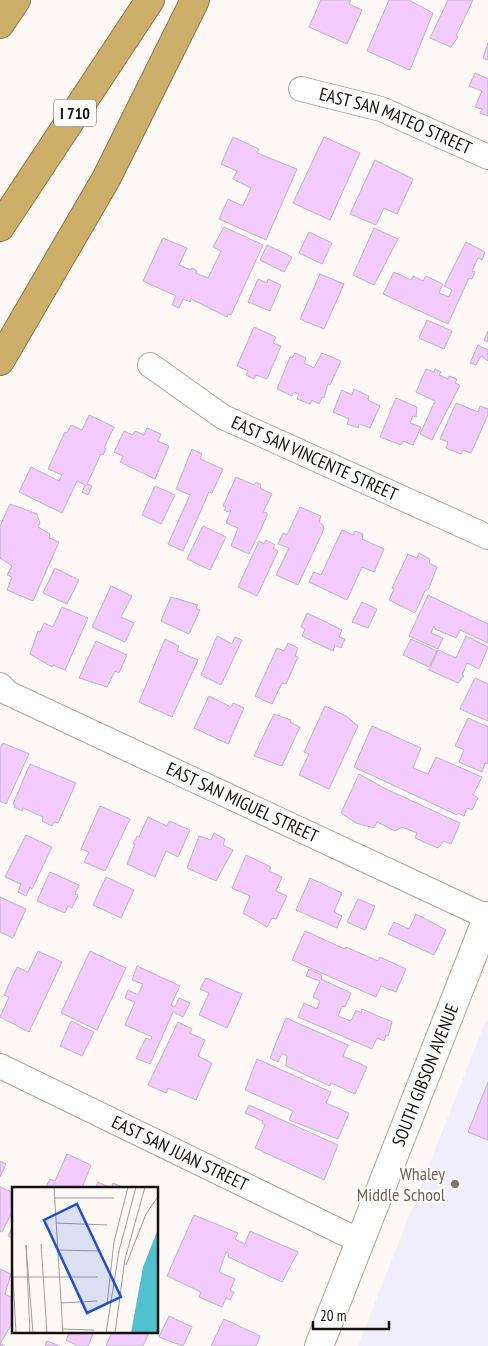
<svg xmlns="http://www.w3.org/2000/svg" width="488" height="1346" viewBox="0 0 488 1346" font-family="'PT Sans Narrow',sans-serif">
<rect width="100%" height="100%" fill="#fef9f7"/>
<path fill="#f0eefc" d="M 486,1020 L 488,1021 L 488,1346 L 358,1346 Z"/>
<g fill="#f2cafd" stroke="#bdb5bf">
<path d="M 321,0 L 351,0 L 349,4 L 362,10 L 347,44 L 309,27 Z"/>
<path d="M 389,0 L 409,0 L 433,13 L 410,70 L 367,51 Z"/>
<path d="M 448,0 L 473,0 L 456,36 L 458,37 L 451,47 L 430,38 Z"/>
<path d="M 488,43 L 488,60 L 483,58 Z"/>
<path d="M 475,73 L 488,79 L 488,116 L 480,113 L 482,109 L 475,107 L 482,91 L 469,86 Z"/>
<path d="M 233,137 L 259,149 L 257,153 L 297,169 L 266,240 L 219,219 L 228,199 L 243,206 L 251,188 L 233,179 L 237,171 L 221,164 Z"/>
<path d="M 324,137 L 360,153 L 330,220 L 293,203 Z"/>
<path d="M 375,160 L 413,179 L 397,214 L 384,208 L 376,225 L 350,214 Z"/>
<path d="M 224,227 L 263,245 L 231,315 L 228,314 L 227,317 L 191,299 L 190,302 L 183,299 L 179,308 L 172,305 L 176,296 L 143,281 L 163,238 L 187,248 L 179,265 L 191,270 L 192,268 L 197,271 L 196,273 L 208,278 L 221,251 L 213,247 Z"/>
<path d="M 374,228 L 398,239 L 374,285 L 353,275 Z"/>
<path d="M 309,232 L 332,243 L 322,264 L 299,253 Z"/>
<path d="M 466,242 L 485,252 L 482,260 L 478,258 L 472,271 L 475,272 L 472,279 L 469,278 L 448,324 L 383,294 L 394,272 L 411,280 L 413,276 L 423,281 L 426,276 L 443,284 L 439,293 L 449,297 L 452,290 L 444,286 Z"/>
<path d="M 267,245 L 292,257 L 284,272 L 260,260 Z"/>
<path d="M 320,274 L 344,284 L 324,329 L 300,319 Z"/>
<path d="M 258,279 L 267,283 L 268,279 L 281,285 L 270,311 L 248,302 Z"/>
<path d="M 427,320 L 452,331 L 444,349 L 419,338 Z"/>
<path d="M 254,327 L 276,337 L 273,343 L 281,346 L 267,379 L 256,375 L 254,379 L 246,375 L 248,371 L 237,366 Z"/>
<path d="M 488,331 L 488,342 L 484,340 Z"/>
<path d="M 478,345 L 488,350 L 488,361 L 481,356 L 476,365 L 470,363 Z"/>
<path d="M 295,353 L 306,358 L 304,363 L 314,368 L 322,353 L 341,361 L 330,385 L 328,384 L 324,398 L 322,397 L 319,404 L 312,400 L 310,404 L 297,399 L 299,394 L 294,392 L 292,396 L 277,389 L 290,357 L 292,358 Z"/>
<path d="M 426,369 L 434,372 L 435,369 L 441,372 L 439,375 L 448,379 L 449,376 L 457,379 L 455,383 L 460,385 L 432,440 L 420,434 L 435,401 L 416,392 Z"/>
<path d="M 354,389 L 369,396 L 368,400 L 380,406 L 370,428 L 359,424 L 358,428 L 347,424 L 349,419 L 333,412 L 342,390 L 352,395 Z"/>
<path d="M 396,398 L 417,407 L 416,417 L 413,416 L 410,423 L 421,427 L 413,445 L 403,441 L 401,445 L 380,437 Z"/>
<path d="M 456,403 L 478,412 L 480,406 L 488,409 L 488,415 L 471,453 L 463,450 L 461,454 L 446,448 L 448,442 L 440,439 Z"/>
<path d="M 89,415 L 114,427 L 104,448 L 106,449 L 103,455 L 101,454 L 87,484 L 92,486 L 88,495 L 82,492 L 85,485 L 77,481 L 62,513 L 19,492 L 31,467 L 59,481 L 62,475 L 48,469 L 65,432 L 67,433 L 71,425 L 82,430 Z"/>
<path d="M 147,428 L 161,434 L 158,441 L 169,446 L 155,479 L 120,462 L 123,456 L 114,452 L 124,431 L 133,435 L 135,431 L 144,435 Z"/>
<path d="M 192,449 L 202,454 L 200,459 L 223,469 L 212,493 L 209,492 L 183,551 L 168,544 L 190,495 L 176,489 Z"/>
<path d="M 236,477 L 254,485 L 256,482 L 261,485 L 260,488 L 272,494 L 263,512 L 267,513 L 267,516 L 249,554 L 231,546 L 238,528 L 226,523 L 231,510 L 228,512 L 224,510 L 226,507 L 223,506 Z"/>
<path d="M 155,486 L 175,495 L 161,524 L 142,515 Z"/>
<path d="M 10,504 L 37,514 L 40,523 L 38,527 L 50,534 L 49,538 L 59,542 L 33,601 L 7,590 L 12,577 L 7,575 L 12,566 L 0,558 L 0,526 Z"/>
<path d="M 300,507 L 321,516 L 319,522 L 323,525 L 324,529 L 298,585 L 276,575 L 289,548 L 278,544 L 283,533 L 287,535 Z"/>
<path d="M 203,526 L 226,537 L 210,570 L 187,559 Z"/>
<path d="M 342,530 L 353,535 L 355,531 L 363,534 L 362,539 L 384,549 L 374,572 L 362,567 L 347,600 L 309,582 L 314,572 L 321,575 Z"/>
<path d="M 266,540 L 275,545 L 273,548 L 278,551 L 257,596 L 238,587 L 259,541 L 264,544 Z"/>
<path d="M 419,553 L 430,559 L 429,563 L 437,567 L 429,588 L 425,591 L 415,613 L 389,600 L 394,589 L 392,588 L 408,554 L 417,558 Z"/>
<path d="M 55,568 L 79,580 L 67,604 L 43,593 Z"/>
<path d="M 111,586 L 132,596 L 121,617 L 134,623 L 125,642 L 92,627 Z"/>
<path d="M 428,595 L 488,624 L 488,643 L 460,630 L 456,638 L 435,629 L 434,626 L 431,633 L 443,638 L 438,649 L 409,636 Z"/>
<path d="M 171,597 L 198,605 L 196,608 L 200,610 L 189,634 L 161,621 Z"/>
<path d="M 362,602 L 377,609 L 368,628 L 352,622 Z"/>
<path d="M 62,607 L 88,618 L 65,670 L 53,665 L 52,667 L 30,654 L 38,631 L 40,632 L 44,623 L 53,627 Z"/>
<path d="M 307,613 L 342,630 L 339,637 L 345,639 L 341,648 L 335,645 L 333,651 L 302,636 L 305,629 L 301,627 Z"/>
<path d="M 217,636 L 232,644 L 235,637 L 242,640 L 221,685 L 201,675 Z"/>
<path d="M 466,636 L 488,647 L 479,669 L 467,663 L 462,675 L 464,676 L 458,683 L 429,670 L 438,650 L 456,658 Z"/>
<path d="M 165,639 L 179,646 L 177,651 L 198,660 L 172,717 L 139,702 Z"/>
<path d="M 411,639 L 437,651 L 429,667 L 403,655 Z"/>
<path d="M 96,641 L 127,655 L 119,673 L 115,671 L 107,687 L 79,678 Z"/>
<path d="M 288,643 L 298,648 L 295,656 L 298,657 L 286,684 L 282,683 L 272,704 L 255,696 L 277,648 L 284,651 Z"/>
<path d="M 475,678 L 488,684 L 488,721 L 460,709 Z"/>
<path d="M 209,696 L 231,707 L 233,703 L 244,708 L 228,744 L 194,728 Z"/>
<path d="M 325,706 L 346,716 L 358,726 L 329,789 L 299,775 L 309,754 L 304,752 Z"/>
<path d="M 274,714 L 291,720 L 290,722 L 300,727 L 282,766 L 254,756 Z"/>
<path d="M 468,718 L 488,727 L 488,764 L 485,763 L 482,772 L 459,762 L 464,750 L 455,746 Z"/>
<path d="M 372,726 L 421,748 L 413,768 L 428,774 L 436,757 L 482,777 L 473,795 L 478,798 L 472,810 L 467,808 L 464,816 L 458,813 L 457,815 L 354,767 Z"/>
<path d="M 3,743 L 29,754 L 6,804 L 0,801 L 0,748 Z"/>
<path d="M 30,764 L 76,783 L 58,823 L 54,822 L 52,826 L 42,821 L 43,817 L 23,808 L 22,811 L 14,807 L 15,805 L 13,804 Z"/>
<path d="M 359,774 L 386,789 L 460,823 L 451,844 L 444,841 L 438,848 L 415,838 L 417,833 L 402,827 L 395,831 L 377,822 L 374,828 L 356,823 L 341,813 Z"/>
<path d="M 100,806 L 130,819 L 105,871 L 84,862 L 89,852 L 81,849 Z"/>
<path d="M 148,817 L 167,826 L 169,821 L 190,830 L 178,857 L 166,851 L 155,877 L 127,864 L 135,844 L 133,844 L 137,836 L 139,837 Z"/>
<path d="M 214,833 L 225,839 L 223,845 L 233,850 L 216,881 L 187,868 L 199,836 L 211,840 Z"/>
<path d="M 26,835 L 52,847 L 32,889 L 30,887 L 26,896 L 18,892 L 21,884 L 5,877 Z"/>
<path d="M 246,855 L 271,867 L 269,871 L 282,877 L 276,891 L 287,896 L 276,919 L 272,918 L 267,927 L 243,913 L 250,896 L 232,888 Z"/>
<path d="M 50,872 L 79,885 L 75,894 L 78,895 L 72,908 L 68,906 L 65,913 L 37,901 Z"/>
<path d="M 106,877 L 134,890 L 121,918 L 93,905 Z"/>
<path d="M 310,878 L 342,893 L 334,912 L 342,916 L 337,928 L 296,910 Z"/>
<path d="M 0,897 L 26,909 L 13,938 L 0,932 Z"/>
<path d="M 358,899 L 375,906 L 365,930 L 347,922 Z"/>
<path d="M 416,914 L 446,930 L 434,955 L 388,934 L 394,922 L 409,929 Z"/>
<path d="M 305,931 L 345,949 L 346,947 L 378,961 L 380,957 L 406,969 L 396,992 L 381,986 L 376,997 L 292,960 Z"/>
<path d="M 38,951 L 62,962 L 29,1032 L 0,1017 L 9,997 L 4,995 L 17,967 L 28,972 Z"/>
<path d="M 90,951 L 126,968 L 97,1030 L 61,1013 Z"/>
<path d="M 137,966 L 180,986 L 171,1005 L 175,1007 L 179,998 L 190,1003 L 183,1017 L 173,1012 L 150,1064 L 136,1058 L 146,1038 L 151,1040 L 152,1037 L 125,1025 L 135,1002 L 125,998 L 128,990 L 138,995 L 143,984 L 132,980 Z"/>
<path d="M 309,969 L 322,975 L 321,979 L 351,993 L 345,1007 L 342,1006 L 338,1016 L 351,1021 L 356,1010 L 361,1013 L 362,1009 L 392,1022 L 388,1036 L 386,1035 L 384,1041 L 377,1038 L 372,1049 L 298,1017 L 304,1003 L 317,1009 L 320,1001 L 313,997 L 320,981 L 306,976 Z"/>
<path d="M 206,978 L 242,994 L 227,1028 L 199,1015 L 209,993 L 200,989 Z"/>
<path d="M 286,1018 L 348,1045 L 343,1056 L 367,1067 L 355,1094 L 331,1083 L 330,1086 L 286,1066 L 287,1056 L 282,1053 L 278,1062 L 270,1058 Z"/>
<path d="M 71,1021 L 94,1032 L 82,1056 L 60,1046 Z"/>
<path d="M 178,1022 L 192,1029 L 190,1033 L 205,1040 L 198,1056 L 212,1063 L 196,1100 L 168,1088 L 166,1093 L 148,1085 Z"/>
<path d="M 257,1059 L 331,1092 L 326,1103 L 349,1113 L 338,1139 L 289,1120 L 293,1111 L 245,1090 Z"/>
<path d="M 488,1082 L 488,1140 L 468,1132 Z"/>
<path d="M 249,1105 L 338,1145 L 324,1180 L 255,1148 L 265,1125 L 262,1123 L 263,1121 L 245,1113 Z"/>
<path d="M 67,1154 L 91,1165 L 82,1188 L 45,1188 L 50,1179 L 55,1181 Z"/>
<path d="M 0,1161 L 6,1164 L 0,1177 Z"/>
<path d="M 98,1182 L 111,1188 L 113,1183 L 125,1188 L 95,1188 Z"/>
<path d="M 0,1187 L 14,1193 L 14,1208 L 2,1232 L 0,1231 Z"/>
<path d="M 194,1215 L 238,1233 L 235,1239 L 245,1244 L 250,1231 L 298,1252 L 282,1282 L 228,1257 L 229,1253 L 226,1252 L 219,1272 L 235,1279 L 230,1290 L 234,1292 L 230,1300 L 226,1298 L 222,1307 L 199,1297 L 201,1292 L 167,1276 Z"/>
<path d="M 14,1223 L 14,1239 L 8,1236 Z"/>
<path d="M 0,1269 L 11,1274 L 5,1294 L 14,1299 L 14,1320 L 0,1344 L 5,1346 L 0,1346 Z"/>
<path d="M 169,1316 L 192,1327 L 183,1346 L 159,1337 Z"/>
<path d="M 224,1319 L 260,1336 L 256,1346 L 211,1346 Z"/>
<path d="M 70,1332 L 94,1332 L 88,1346 L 78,1346 L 66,1340 Z"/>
<path d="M 112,1332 L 146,1332 L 149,1333 L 143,1346 L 106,1346 Z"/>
<path d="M 47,1341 L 60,1346 L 45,1346 Z"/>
</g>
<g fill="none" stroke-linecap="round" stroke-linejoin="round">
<defs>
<g id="minor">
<path id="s1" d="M 301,89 L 381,109 L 488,157"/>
<path id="s2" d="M 150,365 L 223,417 L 488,537"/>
<path id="s3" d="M 0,685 L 8,693 L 487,917"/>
<path id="s4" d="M 0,1066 L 360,1241"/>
</g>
<g id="tertiary">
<path id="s5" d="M 319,1346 L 488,916"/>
</g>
<g id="motorway">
<path d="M 0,24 L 16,0"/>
<path d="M 0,227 L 150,0"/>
<path d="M 0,361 L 106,179 L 195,0"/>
</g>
</defs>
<use href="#minor" stroke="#b1a5a0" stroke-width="26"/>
<use href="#tertiary" stroke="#b1a5a0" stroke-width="30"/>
<use href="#motorway" stroke="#8d784a" stroke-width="30"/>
<use href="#minor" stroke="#fff" stroke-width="24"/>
<use href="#tertiary" stroke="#fff" stroke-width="28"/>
<use href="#motorway" stroke="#cdaf69" stroke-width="28"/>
</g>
<circle fill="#8d6e63" stroke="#fff" stroke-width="2" cx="455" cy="1184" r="5"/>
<g text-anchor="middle" stroke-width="4.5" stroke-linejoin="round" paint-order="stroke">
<rect fill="#fff" stroke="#5b5857" stroke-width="1" x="54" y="99.5" width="42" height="27" rx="4"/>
<g font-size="16" font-weight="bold" fill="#15110f">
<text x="75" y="119">I 710</text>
</g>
<g font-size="18" fill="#15110f" stroke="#fff">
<text dy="6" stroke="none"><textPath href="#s1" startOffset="100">EAST SAN MATEO STREET</textPath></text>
<text dy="6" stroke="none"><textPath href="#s2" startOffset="190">EAST SAN VINCENTE STREET</textPath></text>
<text dy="6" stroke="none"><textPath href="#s3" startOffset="270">EAST SAN MIGUEL STREET</textPath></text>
<text dy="6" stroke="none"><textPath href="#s5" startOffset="291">SOUTH GIBSON AVENUE</textPath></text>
<text dy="6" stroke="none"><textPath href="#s4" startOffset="200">EAST SAN JUAN STREET</textPath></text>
</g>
<g font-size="18" fill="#785e54" stroke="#fff" text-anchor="end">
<text x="445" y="1180">Whaley<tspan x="445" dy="21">Middle School</tspan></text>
</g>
</g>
<g transform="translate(12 1187)">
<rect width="146" height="146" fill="#fef9f7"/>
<path d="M 146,42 L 146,146 L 119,146 L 131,80 Z" fill="#52c1cf"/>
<path fill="none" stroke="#a19c9a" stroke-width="1" d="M 42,0 L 51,146M 42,11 L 102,11M 44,36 L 95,38M 29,57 L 35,146M 14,58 L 21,146M 14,58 L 18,146M 45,63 L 89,64M 0,72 L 4,146M 114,78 L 134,27 L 147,8M 0,90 L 86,90M 49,116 L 85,114M 95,117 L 102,55 L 116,0M 50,142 L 82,143M 94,146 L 107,64 L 124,0M 103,146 L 113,72 L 133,0"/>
<path fill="#1d4ed8" fill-opacity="0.15" stroke="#1d4ed8" stroke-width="2.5" d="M 65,17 L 109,110 L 75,126 L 32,33 Z"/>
<rect width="146" height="146" fill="none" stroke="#15110f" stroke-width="2.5"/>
</g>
<path d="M313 1321v8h76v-8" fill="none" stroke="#15110f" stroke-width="2.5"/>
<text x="320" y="1321" font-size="15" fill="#15110f" stroke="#ffffff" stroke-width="4" paint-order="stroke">20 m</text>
</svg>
